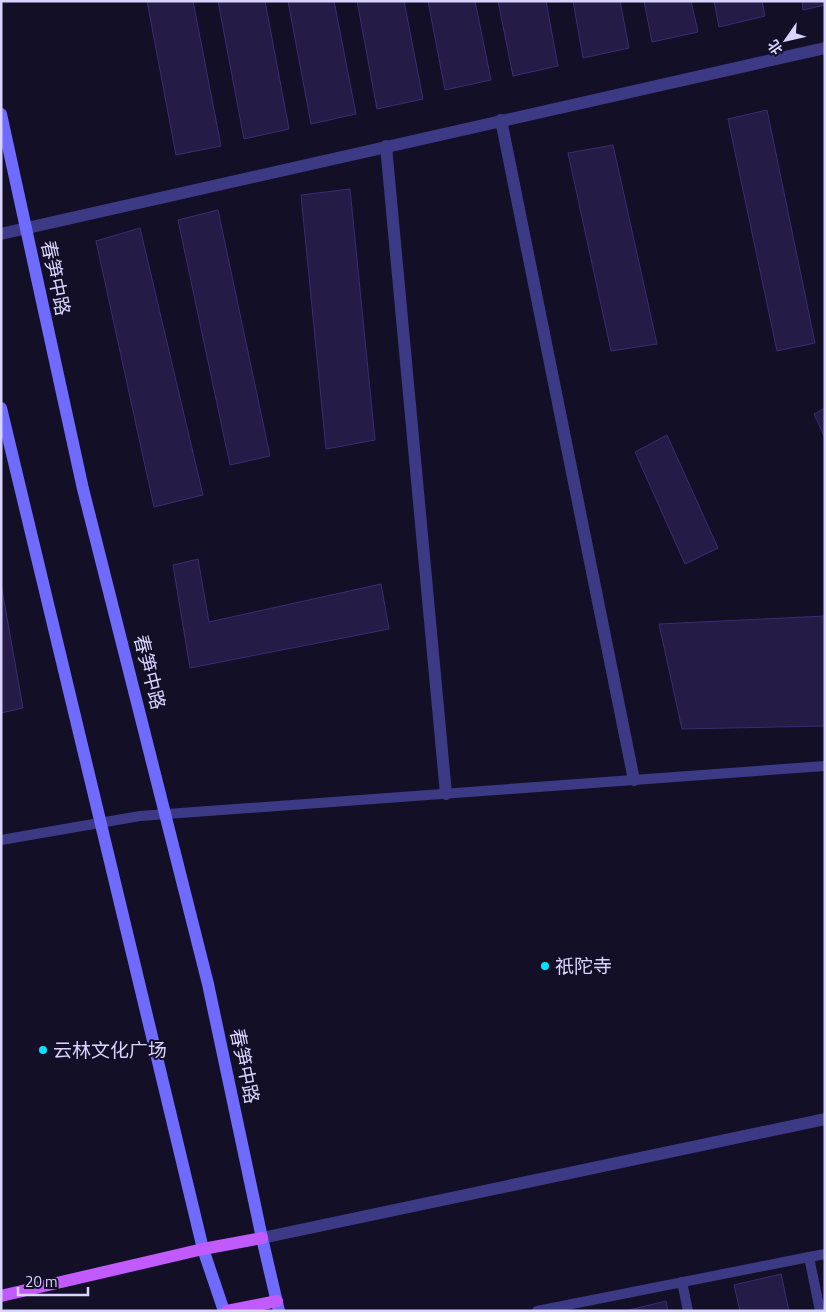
<svg xmlns="http://www.w3.org/2000/svg" width="826" height="1312" viewBox="0 0 826 1312" font-family="'Titillium Web','Noto Sans SC',sans-serif">
<rect width="100%" height="100%" fill="#130f26"/>
<g fill="#241b47" stroke="#3b2d73">
<path d="M 147,1 L 193,1 L 221,146 L 176,155 Z"/>
<path d="M 218,1 L 265,1 L 289,129 L 244,139 Z"/>
<path d="M 288,1 L 334,1 L 356,114 L 311,124 Z"/>
<path d="M 357,1 L 404,1 L 423,99 L 377,109 Z"/>
<path d="M 428,1 L 475,1 L 491,80 L 445,90 Z"/>
<path d="M 498,1 L 546,1 L 558,66 L 513,76 Z"/>
<path d="M 573,1 L 620,1 L 629,48 L 583,58 Z"/>
<path d="M 644,1 L 691,1 L 698,32 L 652,42 Z"/>
<path d="M 714,1 L 762,1 L 765,16 L 719,27 Z"/>
<path d="M 802,1 L 825,1 L 825,5 L 803,10 Z"/>
<path d="M 767,110 L 815,343 L 777,351 L 728,119 Z"/>
<path d="M 613,145 L 657,344 L 611,351 L 568,153 Z"/>
<path d="M 350,189 L 375,440 L 326,449 L 301,195 Z"/>
<path d="M 218,210 L 270,456 L 230,465 L 178,220 Z"/>
<path d="M 140,228 L 203,495 L 154,507 L 96,241 Z"/>
<path d="M 825,408 L 825,438 L 814,414 Z"/>
<path d="M 667,435 L 718,548 L 685,564 L 635,452 Z"/>
<path d="M 198,559 L 209,622 L 381,584 L 389,629 L 190,668 L 173,565 Z"/>
<path d="M 1,584 L 23,708 L 1,713 Z"/>
<path d="M 825,616 L 825,726 L 682,729 L 659,624 Z"/>
<path d="M 781,1274 L 789,1311 L 740,1311 L 734,1285 Z"/>
<path d="M 666,1301 L 668,1311 L 625,1311 Z"/>
</g>
<g fill="none" stroke-linecap="round" stroke-linejoin="round">
<g stroke="#3d3a85" stroke-width="10">
<path d="M 1,840 L 140,816 L 167,814 L 825,766"/>
<path d="M 809,1257 L 825,1254"/>
<path d="M 682,1282 L 688,1311"/>
<path d="M 537,1311 L 809,1257 L 820,1311"/>
</g>
<g stroke="#3d3a85" stroke-width="12">
<path d="M 501,120 L 634,780"/>
<path d="M 386,146 L 446,794"/>
<path d="M 1,234 L 825,48"/>
</g>
<path stroke="#3d3a85" stroke-width="12" d="M 262,1238 L 825,1119"/>
<g stroke="#6f6bff" stroke-width="12">
<path d="M 1,114 L 83,489 L 208,984 L 262,1238 L 279,1311"/>
<path d="M 1,408 L 203,1249 L 224,1311"/>
</g>
<g stroke="#c25bff" stroke-width="12">
<path d="M 1,1296 L 203,1249 L 262,1238"/>
<path d="M 227,1311 L 277,1301"/>
</g>
</g>
<g fill="#00e5ff" stroke="#130f26" stroke-width="2">
<circle cx="545" cy="966" r="5"/>
<circle cx="43" cy="1050" r="5"/>
</g>
<g text-anchor="middle" stroke-width="4" stroke-linejoin="round" paint-order="stroke">
<g font-size="19" fill="#d9d4ff" stroke="#130f26">
<text transform="translate(56 278) rotate(78)" y="7">春笋中路</text>
<text transform="translate(150 672) rotate(76)" y="7">春笋中路</text>
<text transform="translate(245 1066) rotate(78)" y="7">春笋中路</text>
</g>
<g font-size="19" fill="#d9d4ff" stroke="#130f26" text-anchor="start">
<text x="555" y="973">祇陀寺</text>
<text x="53" y="1057">云林文化广场</text>
</g>
</g>
<rect width="826" height="1312" fill="none" stroke="#d9d4ff" stroke-width="5"/>
<g transform="translate(786 40) rotate(236)" stroke="#130f26" stroke-width="4" paint-order="stroke">
<path d="M0-4L9 19L0 12L-9 19Z" fill="#d9d4ff"/>
<text y="-8" font-size="14" font-weight="bold" text-anchor="middle" fill="#d9d4ff">北</text>
</g>
<path d="M18 1287v8h70v-8" fill="none" stroke="#d9d4ff" stroke-width="2.5"/>
<text x="25" y="1287" font-size="15" fill="#d9d4ff" stroke="#130f26" stroke-width="4" paint-order="stroke">20 m</text>
</svg>
